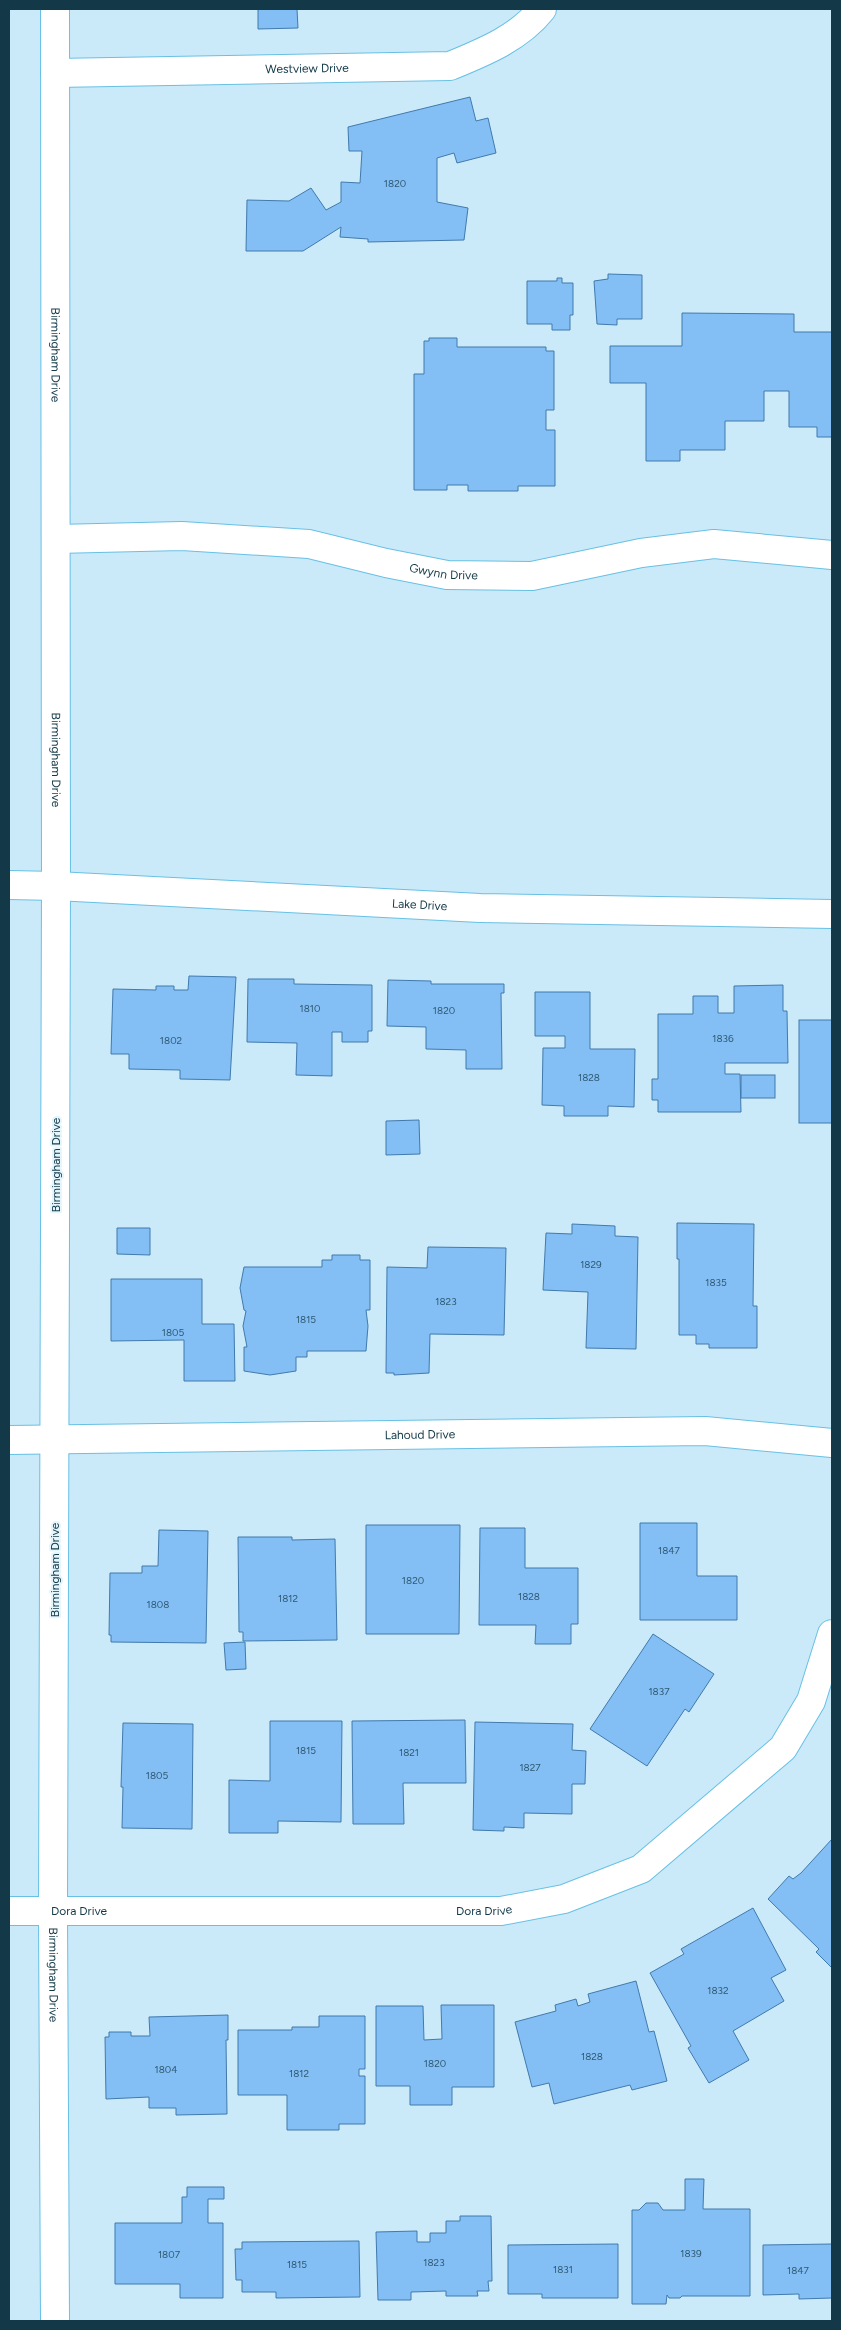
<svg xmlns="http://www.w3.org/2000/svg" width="841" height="2330" viewBox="0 0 841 2330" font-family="Figtree,sans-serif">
<rect width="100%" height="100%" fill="#caeaf9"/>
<g fill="#83bef4" stroke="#417aad">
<path d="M 258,9 L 297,9 L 298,28 L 258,29 Z"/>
<path d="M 470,97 L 476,121 L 488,118 L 496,153 L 457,163 L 454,153 L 437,158 L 437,202 L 468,208 L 464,240 L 368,242 L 368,239 L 340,237 L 341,227 L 303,251 L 246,251 L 247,200 L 289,201 L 311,188 L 326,210 L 341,202 L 341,182 L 360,183 L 362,151 L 349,151 L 348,127 Z"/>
<path d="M 608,274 L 642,275 L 642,319 L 617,319 L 617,325 L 597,324 L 594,281 L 608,279 Z"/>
<path d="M 557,278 L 562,278 L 562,283 L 573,283 L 573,315 L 570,315 L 570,330 L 552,330 L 552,324 L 527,324 L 527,281 L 557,281 Z"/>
<path d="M 682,313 L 794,314 L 794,332 L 832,332 L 832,437 L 817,437 L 817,427 L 789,427 L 789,391 L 764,391 L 764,421 L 725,421 L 725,450 L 680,450 L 680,461 L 646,461 L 646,383 L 610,383 L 610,346 L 682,346 Z"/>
<path d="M 429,338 L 457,338 L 457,347 L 546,347 L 546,351 L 554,351 L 554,410 L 546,410 L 546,430 L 555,430 L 555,486 L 518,486 L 518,491 L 468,491 L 468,485 L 447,485 L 447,490 L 414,490 L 414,374 L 424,374 L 424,341 L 429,341 Z"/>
<path d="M 189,976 L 236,977 L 230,1080 L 180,1079 L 180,1070 L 129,1069 L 129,1054 L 111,1054 L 113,989 L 156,990 L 156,986 L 174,986 L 174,990 L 188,990 Z"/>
<path d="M 248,979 L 294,979 L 294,984 L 372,985 L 372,1031 L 368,1031 L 368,1042 L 342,1042 L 342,1032 L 332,1032 L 332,1076 L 296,1075 L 297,1043 L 247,1042 Z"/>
<path d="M 388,980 L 431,981 L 431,984 L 504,984 L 504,993 L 501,993 L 502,1069 L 466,1069 L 466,1050 L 426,1049 L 426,1027 L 387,1026 Z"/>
<path d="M 783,985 L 783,1011 L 787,1011 L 788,1063 L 725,1063 L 725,1074 L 740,1074 L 741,1112 L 658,1112 L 658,1100 L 652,1100 L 652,1079 L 658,1079 L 658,1014 L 693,1014 L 693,996 L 718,996 L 718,1013 L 734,1013 L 734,986 Z"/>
<path d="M 535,992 L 590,992 L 590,1049 L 635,1049 L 634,1107 L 608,1106 L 608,1116 L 564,1116 L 564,1106 L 542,1105 L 543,1048 L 565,1048 L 565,1036 L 535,1036 Z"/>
<rect x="799" y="1020" width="33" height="103"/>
<rect x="741" y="1075" width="34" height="23"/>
<path d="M 419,1120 L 420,1154 L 386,1155 L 386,1121 Z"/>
<path d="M 677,1223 L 754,1224 L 753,1306 L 757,1306 L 757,1348 L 709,1348 L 709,1344 L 696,1344 L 696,1335 L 679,1335 L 679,1259 L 677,1259 Z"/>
<path d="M 572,1224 L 615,1226 L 615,1236 L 638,1237 L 636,1349 L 586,1348 L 588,1292 L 543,1290 L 546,1233 L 572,1234 Z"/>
<path d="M 117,1228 L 150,1228 L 150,1255 L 117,1254 Z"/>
<path d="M 428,1247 L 506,1248 L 504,1335 L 430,1334 L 429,1373 L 394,1375 L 394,1373 L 386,1373 L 387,1267 L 427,1268 Z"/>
<path d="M 332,1255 L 360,1255 L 360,1260 L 370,1260 L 370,1310 L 366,1310 L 368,1326 L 366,1351 L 307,1351 L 307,1357 L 296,1357 L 296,1371 L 270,1375 L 244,1371 L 244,1347 L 247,1347 L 243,1326 L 246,1311 L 244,1310 L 240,1288 L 244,1267 L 322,1267 L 322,1260 L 332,1260 Z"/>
<path d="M 111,1279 L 202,1279 L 202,1324 L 234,1324 L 235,1381 L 184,1381 L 184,1340 L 111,1341 Z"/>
<path d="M 640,1523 L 697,1523 L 697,1576 L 737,1576 L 737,1620 L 640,1620 Z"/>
<path d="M 366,1525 L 460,1525 L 459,1634 L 366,1634 Z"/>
<path d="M 480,1528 L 525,1528 L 525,1568 L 578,1568 L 578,1624 L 571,1624 L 571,1644 L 535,1644 L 536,1625 L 479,1625 Z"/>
<path d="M 159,1530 L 208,1531 L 206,1643 L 111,1642 L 111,1635 L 109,1635 L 110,1573 L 142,1573 L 142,1566 L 158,1566 Z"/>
<path d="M 238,1537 L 292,1537 L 292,1540 L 335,1539 L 337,1640 L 243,1641 L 243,1632 L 239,1632 Z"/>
<path d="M 653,1634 L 714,1674 L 689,1712 L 685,1709 L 647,1766 L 590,1729 Z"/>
<path d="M 245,1642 L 246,1669 L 226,1670 L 224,1643 Z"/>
<path d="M 465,1720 L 466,1783 L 403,1783 L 404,1824 L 353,1824 L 352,1721 Z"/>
<path d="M 270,1721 L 342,1721 L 341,1822 L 278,1821 L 278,1833 L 229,1833 L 229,1780 L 270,1781 Z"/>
<path d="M 475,1722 L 573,1724 L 572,1750 L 586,1751 L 585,1784 L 572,1784 L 572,1814 L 524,1813 L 524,1828 L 504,1827 L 504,1831 L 473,1830 Z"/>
<path d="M 123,1723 L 193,1724 L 192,1829 L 122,1828 L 123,1787 L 121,1787 Z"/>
<path d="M 832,1839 L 832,1968 L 816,1952 L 819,1949 L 768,1899 L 789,1876 L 793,1879 L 801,1873 Z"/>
<path d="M 753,1908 L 786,1970 L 771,1978 L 784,2001 L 733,2031 L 749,2060 L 709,2083 L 688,2048 L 691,2046 L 650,1973 L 684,1954 L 681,1949 Z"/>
<path d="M 636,1981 L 649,2032 L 654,2031 L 667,2081 L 632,2090 L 630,2085 L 554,2104 L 549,2083 L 532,2087 L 515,2022 L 556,2011 L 555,2005 L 576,1999 L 578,2006 L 590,2002 L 588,1994 Z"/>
<path d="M 441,2005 L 494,2005 L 494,2087 L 452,2087 L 452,2105 L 410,2105 L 410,2086 L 376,2086 L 376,2006 L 423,2006 L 424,2040 L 442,2039 Z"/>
<path d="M 228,2015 L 228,2040 L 226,2040 L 227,2114 L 176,2115 L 176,2108 L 149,2108 L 149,2097 L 106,2099 L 105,2037 L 109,2037 L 109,2032 L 131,2032 L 131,2036 L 150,2036 L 149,2017 Z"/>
<path d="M 319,2016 L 365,2016 L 365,2069 L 359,2069 L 359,2076 L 365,2076 L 365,2124 L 339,2124 L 339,2130 L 287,2130 L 287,2095 L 238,2095 L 238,2030 L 292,2030 L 292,2027 L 319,2027 Z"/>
<path d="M 685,2179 L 704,2179 L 703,2209 L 750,2209 L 750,2296 L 682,2296 L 680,2298 L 669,2298 L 667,2295 L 666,2304 L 632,2304 L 632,2210 L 639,2210 L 646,2203 L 658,2203 L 663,2210 L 685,2210 Z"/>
<path d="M 187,2187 L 224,2187 L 224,2199 L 208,2199 L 208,2223 L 223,2223 L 223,2298 L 180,2298 L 180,2284 L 115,2284 L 115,2223 L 182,2223 L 182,2197 L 187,2197 Z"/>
<path d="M 460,2216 L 491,2216 L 492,2281 L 488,2281 L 489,2291 L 477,2291 L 478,2296 L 446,2296 L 446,2291 L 411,2292 L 411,2300 L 378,2300 L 376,2232 L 417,2231 L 417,2242 L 430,2242 L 430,2233 L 446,2233 L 446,2221 L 460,2221 Z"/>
<path d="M 359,2241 L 360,2297 L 276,2298 L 276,2292 L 242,2292 L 242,2280 L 236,2280 L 235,2249 L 242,2249 L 242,2242 Z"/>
<path d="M 618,2244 L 618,2298 L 542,2298 L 542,2294 L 508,2294 L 508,2245 Z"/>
<path d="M 832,2244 L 832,2298 L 799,2299 L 799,2294 L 763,2295 L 763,2245 Z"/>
</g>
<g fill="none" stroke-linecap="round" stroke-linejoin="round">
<defs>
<g id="minor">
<path id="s1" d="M 55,73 L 450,66 C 484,52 519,38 542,9"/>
<path id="s2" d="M 56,539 L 182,536 L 309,544 L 386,563 L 447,575 L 532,576 L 641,553 L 714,544 L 832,555"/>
<path id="s3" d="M 9,1440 L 705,1431 L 832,1443"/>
<path id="s4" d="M 9,1911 L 501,1911 L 564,1899 L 641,1869 L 783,1748 L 811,1701 L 832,1634"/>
</g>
<g id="tertiary">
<path id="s5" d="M 55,9 L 56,886 L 480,908 L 832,914"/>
</g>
<g id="secondary">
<path id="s6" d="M 9,885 L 56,886 L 53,1911 L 55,2321"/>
</g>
</defs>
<use href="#minor" stroke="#68c0e5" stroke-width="30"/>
<use href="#tertiary" stroke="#68c0e5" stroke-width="30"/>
<use href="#secondary" stroke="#68c0e5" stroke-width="30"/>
<use href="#minor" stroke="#fff" stroke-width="28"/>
<use href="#tertiary" stroke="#fff" stroke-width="28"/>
<use href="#secondary" stroke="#fff" stroke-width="28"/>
</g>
<g text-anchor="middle" stroke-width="4" stroke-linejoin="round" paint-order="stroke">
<g font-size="10" fill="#2f5a73">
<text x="395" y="187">1820</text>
<text x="310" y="1012">1810</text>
<text x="444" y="1014">1820</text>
<text x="723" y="1042">1836</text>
<text x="171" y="1044">1802</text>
<text x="589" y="1081">1828</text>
<text x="591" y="1268">1829</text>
<text x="716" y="1286">1835</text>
<text x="446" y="1305">1823</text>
<text x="306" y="1323">1815</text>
<text x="173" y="1336">1805</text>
<text x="669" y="1554">1847</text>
<text x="413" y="1584">1820</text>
<text x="529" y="1600">1828</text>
<text x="288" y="1602">1812</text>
<text x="158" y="1608">1808</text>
<text x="659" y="1695">1837</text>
<text x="306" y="1754">1815</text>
<text x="409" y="1756">1821</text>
<text x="530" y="1771">1827</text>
<text x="157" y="1779">1805</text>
<text x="718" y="1994">1832</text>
<text x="592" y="2060">1828</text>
<text x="435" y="2067">1820</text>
<text x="166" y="2073">1804</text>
<text x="299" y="2077">1812</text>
<text x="691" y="2257">1839</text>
<text x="169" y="2258">1807</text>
<text x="434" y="2266">1823</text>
<text x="297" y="2268">1815</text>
<text x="563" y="2273">1831</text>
<text x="798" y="2274">1847</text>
</g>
<g font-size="12" fill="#133948" stroke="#e4f5fc">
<text dy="4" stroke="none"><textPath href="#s1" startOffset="252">Westview Drive</textPath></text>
<text dy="4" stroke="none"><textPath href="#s5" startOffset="346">Birmingham Drive</textPath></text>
<text dy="4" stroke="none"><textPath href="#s2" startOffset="391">Gwynn Drive</textPath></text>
<text dy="4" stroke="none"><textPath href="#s5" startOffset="751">Birmingham Drive</textPath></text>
<text dy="4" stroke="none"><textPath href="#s5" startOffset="1241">Lake Drive</textPath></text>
<text transform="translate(56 1165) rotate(-90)" y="4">Birmingham Drive</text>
<text dy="4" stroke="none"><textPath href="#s3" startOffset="411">Lahoud Drive</textPath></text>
<text transform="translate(55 1570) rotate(-90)" y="4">Birmingham Drive</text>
<text dy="4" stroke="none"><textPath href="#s4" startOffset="475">Dora Drive</textPath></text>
<text dy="4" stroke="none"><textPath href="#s4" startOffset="70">Dora Drive</textPath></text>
<text dy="4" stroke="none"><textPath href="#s6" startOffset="1136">Birmingham Drive</textPath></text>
</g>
</g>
<rect width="841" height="2330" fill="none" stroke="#133948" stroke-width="20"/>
</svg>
